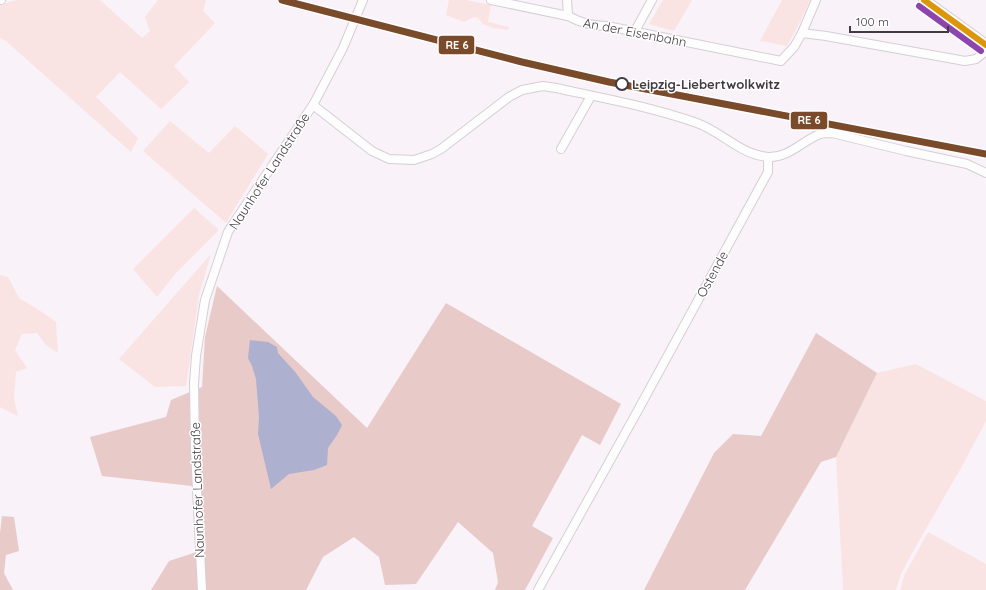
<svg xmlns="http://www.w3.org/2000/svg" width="986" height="590" viewBox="0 0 986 590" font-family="Quicksand,sans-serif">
<rect width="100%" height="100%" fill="#f9f2f8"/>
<g fill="#fae4e3">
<path d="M 16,0 L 100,0 L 142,38 L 150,31 L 145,17 L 158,0 L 206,0 L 203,11 L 215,23 L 174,66 L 189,82 L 161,109 L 120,72 L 96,97 L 138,138 L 131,152 L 6,41 L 0,38 L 0,5 Z"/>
<path d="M 449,0 L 466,0 L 491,5 L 488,22 L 509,27 L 508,30 L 493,28 L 483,24 L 478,18 L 474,17 L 464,22 L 446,15 Z"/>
<path d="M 663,0 L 692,0 L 674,31 L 649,24 Z"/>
<path d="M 782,0 L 810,0 L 801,20 L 787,46 L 760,41 Z"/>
<path d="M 170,121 L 209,153 L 235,126 L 268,154 L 226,223 L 143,151 Z"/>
<path d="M 194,208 L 219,230 L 175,274 L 157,297 L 133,269 Z"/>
<path d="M 211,254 L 199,295 L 186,386 L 155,387 L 119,359 Z"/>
<path d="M 0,275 L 8,277 L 19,298 L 42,312 L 56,322 L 58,353 L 46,345 L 37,333 L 22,334 L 15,350 L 27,368 L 16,372 L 14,399 L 18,416 L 0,407 Z"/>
<path d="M 916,364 L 986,401 L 986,421 L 961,468 L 916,546 L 901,574 L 896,590 L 843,590 L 836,457 L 877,373 Z"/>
<path d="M 928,532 L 986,564 L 986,590 L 900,590 L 904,576 Z"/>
</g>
<g fill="#e8cac8">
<path d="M 217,286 L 367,428 L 446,303 L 621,404 L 600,445 L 582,435 L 532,526 L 553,538 L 525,590 L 495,590 L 498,582 L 493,553 L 458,522 L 416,584 L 385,585 L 379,557 L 354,537 L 323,557 L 306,590 L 151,590 L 169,561 L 206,549 L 201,487 L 102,476 L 90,437 L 166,417 L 171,400 L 202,387 L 205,337 Z"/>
<path d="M 816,333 L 877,373 L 836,457 L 821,462 L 745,590 L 644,590 L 714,453 L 733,434 L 761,436 Z"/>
<path d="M 2,516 L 14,517 L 19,551 L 6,555 L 4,573 L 13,590 L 0,590 L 0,533 Z"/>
</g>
<path fill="#adb1cf" d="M 250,340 L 268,342 L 277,347 L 278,353 L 296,373 L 313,397 L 336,416 L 342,425 L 337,435 L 328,448 L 327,465 L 314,470 L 289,474 L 271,489 L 258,434 L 259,417 L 256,379 L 252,366 L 248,358 Z"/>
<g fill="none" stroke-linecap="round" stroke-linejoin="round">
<defs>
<g id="minor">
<path d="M 0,0 L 1,0"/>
<path d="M 491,0 L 568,16 C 579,22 594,26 607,26 L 781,61 L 794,47 L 802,33 L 826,36 L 965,61 L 976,59 L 986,51"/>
<path d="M 567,0 L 568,16"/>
<path d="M 635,31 L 652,0"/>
<path d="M 802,33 L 816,0"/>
<path d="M 313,105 L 372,151 L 389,159 L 414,160 L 432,154 L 441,149 L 509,97 L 522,90 L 543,86 L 556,88 C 603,98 652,107 697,123 C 722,132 741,155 768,157 C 789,158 802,141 820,134 C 824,133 828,133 832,133 L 906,151 L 967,164 L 986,173"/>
<path d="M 561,149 L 591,96"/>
<path d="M 202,590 L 195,449 L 194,383 L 196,356 L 205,300 L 228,232 L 233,224 L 313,105 L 343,48 L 363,0"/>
<path d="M 538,590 L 637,412 L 768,172 L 768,157"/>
</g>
<path id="major" d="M 924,0 L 986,45"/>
</defs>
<use href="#minor" stroke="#d5cfd4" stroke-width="10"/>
<use href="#major" stroke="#d5cfd4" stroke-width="12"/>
<use href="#minor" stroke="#fefdfe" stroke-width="8"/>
<use href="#major" stroke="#fefdfe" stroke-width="10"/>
<defs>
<path id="bus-1" d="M 924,0 L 986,45"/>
<path id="bus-2" d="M 919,6 L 981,51"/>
</defs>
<use href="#bus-1" stroke="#fff" stroke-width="9"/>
<use href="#bus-2" stroke="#fff" stroke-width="9"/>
<use href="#bus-1" stroke="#dc9609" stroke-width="6"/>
<use href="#bus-2" stroke="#8e44ad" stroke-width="6"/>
<defs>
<path id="rail-1" d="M 282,0 L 522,62 L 609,82 L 986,154"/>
</defs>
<use href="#rail-1" stroke="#fff" stroke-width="10"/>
<use href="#rail-1" stroke="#7a4b2a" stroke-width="7"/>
</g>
<circle fill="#fff" stroke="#403b3f" stroke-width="2" cx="622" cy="84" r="6"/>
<g text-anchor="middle" stroke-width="3" stroke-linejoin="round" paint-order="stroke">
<g font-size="13" fill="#403b3f" stroke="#fff">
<text transform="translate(635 32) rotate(11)" y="5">An der Eisenbahn</text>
<text transform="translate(269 171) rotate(-57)" y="5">Naunhofer Landstraße</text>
<text transform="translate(712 274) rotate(-61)" y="5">Ostende</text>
<text transform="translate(197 490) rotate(-92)" y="5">Naunhofer Landstraße</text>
</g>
<g font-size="13" font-weight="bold" fill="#403b3f" stroke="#fff" text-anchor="start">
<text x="632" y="89">Leipzig-Liebertwolkwitz</text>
</g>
</g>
<g stroke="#fff" stroke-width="1.5">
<rect x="438" y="35" width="37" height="20" rx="4" fill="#7a4b2a"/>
<rect x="790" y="111" width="38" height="19" rx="4" fill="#7a4b2a"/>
</g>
<g font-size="11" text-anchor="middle" font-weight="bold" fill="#fff">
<text x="457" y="49">RE 6</text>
<text x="809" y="124">RE 6</text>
</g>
<path d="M850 26v6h98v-6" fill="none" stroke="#403b3f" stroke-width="2"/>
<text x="856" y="26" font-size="12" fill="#403b3f" stroke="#ffffff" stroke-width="3" paint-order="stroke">100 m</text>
</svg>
